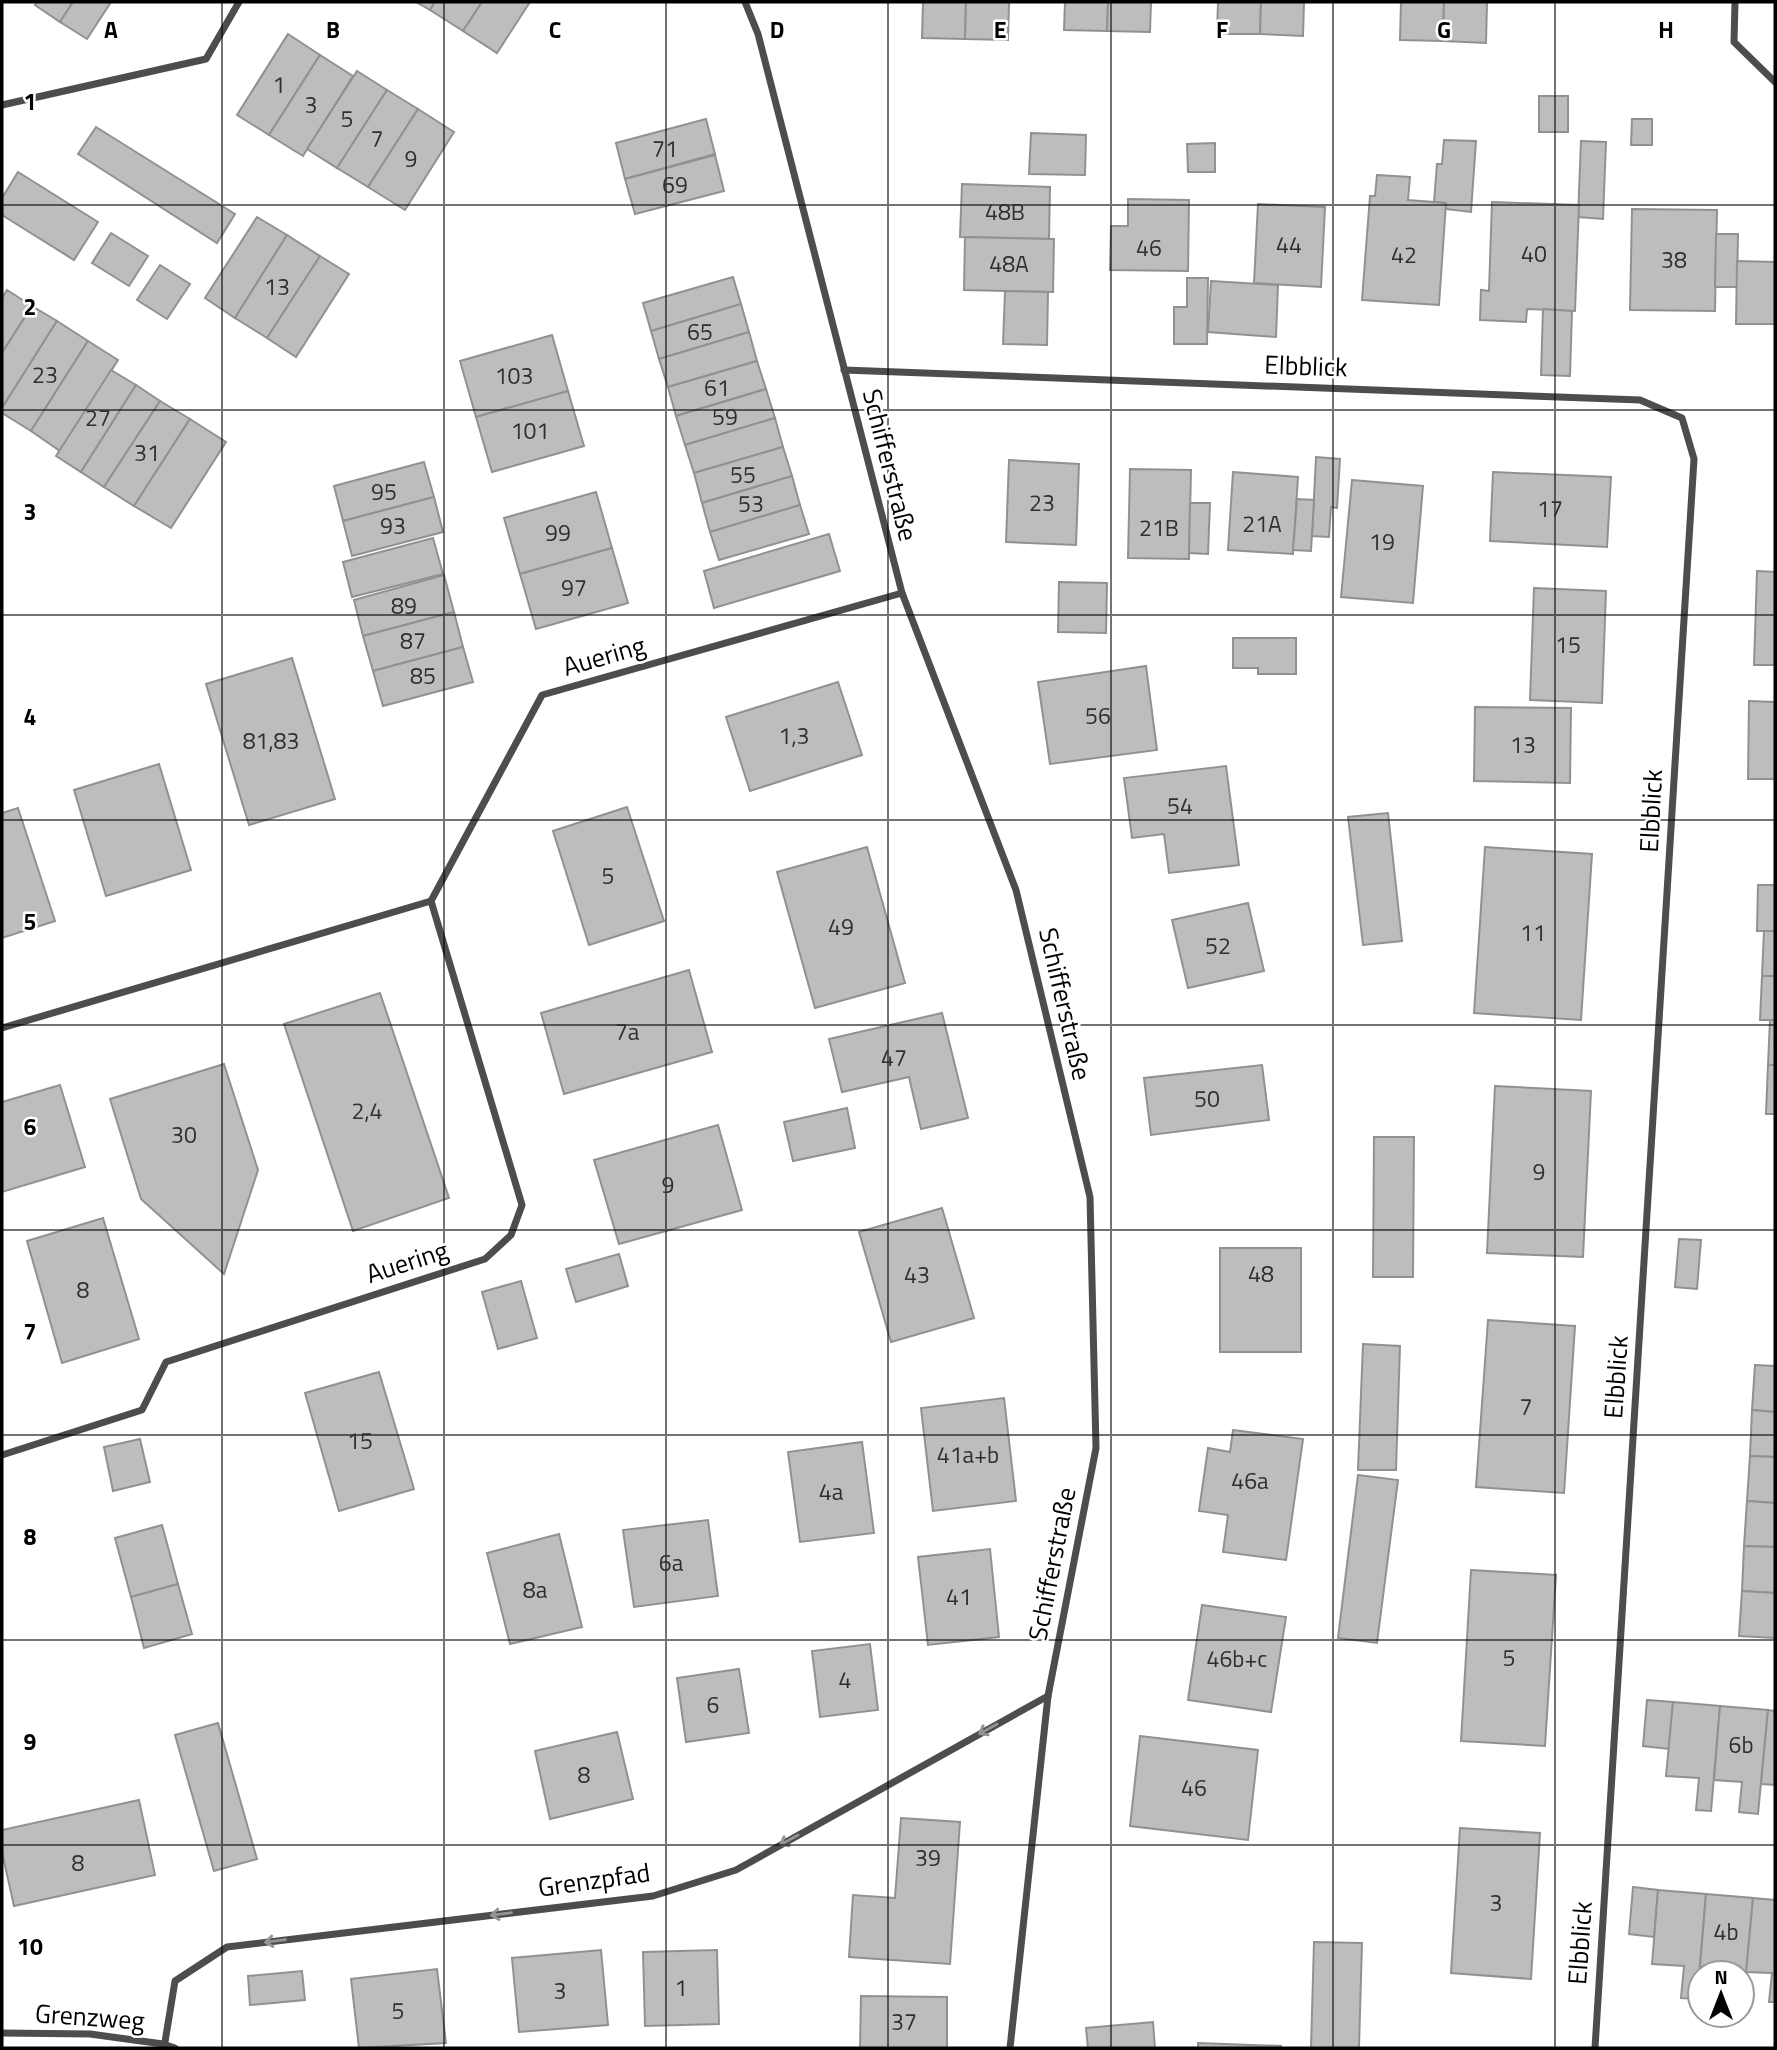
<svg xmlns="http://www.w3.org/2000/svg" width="1777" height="2050" viewBox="0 0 1777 2050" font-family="'Titillium Web',sans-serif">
<rect width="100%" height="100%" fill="#fff"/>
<g fill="#bdbdbd" stroke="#919191" stroke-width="2">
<path d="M 37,2 L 73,2 L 60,22 L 35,5 Z"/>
<path d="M 73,2 L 111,2 L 87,39 L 60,22 Z"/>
<path d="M 416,2 L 435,2 L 430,10 Z"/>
<path d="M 435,2 L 482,2 L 463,31 L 430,10 Z"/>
<path d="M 482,2 L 530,2 L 497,53 L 463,31 Z"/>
<path d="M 923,2 L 966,2 L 965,39 L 922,38 Z"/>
<path d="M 966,2 L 1009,2 L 1008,40 L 965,39 Z"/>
<path d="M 1065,2 L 1108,2 L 1107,31 L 1064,30 Z"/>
<path d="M 1108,2 L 1151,2 L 1150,32 L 1107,31 Z"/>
<path d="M 1218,2 L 1261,2 L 1260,34 L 1217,34 Z"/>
<path d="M 1261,2 L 1304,2 L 1303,36 L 1260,34 Z"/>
<path d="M 1401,2 L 1444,2 L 1443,41 L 1400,40 Z"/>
<path d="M 1444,2 L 1487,2 L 1486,43 L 1443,41 Z"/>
<path d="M 288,34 L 320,55 L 269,135 L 237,115 Z"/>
<path d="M 320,55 L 353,76 L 303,156 L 269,135 Z"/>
<path d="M 357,71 L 387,90 L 337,168 L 307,149 Z"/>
<path d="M 387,90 L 418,109 L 368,187 L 337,168 Z"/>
<rect x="1539" y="96" width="29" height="36"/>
<path d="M 418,109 L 454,132 L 405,210 L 368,187 Z"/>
<path d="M 706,119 L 715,154 L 625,179 L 616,143 Z"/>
<path d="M 1632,119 L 1652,119 L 1652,145 L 1631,145 Z"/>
<path d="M 96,127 L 235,214 L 217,243 L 78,154 Z"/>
<path d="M 1031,133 L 1086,135 L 1085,175 L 1029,174 Z"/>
<path d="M 1444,140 L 1476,141 L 1471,212 L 1445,209 L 1446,203 L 1434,202 L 1437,164 L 1442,164 Z"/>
<path d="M 1581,141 L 1606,142 L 1603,219 L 1578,217 Z"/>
<path d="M 1215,143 L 1215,172 L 1188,172 L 1187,144 Z"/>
<path d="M 715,155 L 724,191 L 635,214 L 625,179 Z"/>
<path d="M 18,172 L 98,222 L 74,260 L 2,215 L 2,198 Z"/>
<path d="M 1377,175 L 1410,177 L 1408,200 L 1446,203 L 1439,305 L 1362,300 L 1370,196 L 1375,196 Z"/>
<path d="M 962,184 L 1050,187 L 1049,239 L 960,237 Z"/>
<path d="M 1128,199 L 1189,200 L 1188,271 L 1110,270 L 1111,226 L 1128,226 Z"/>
<path d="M 1492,202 L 1579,205 L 1575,311 L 1527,309 L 1526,322 L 1480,320 L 1481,290 L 1489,291 Z"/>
<path d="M 1258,204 L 1325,207 L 1321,287 L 1254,283 Z"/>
<path d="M 1632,209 L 1717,210 L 1715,311 L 1630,310 Z"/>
<path d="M 257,217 L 287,235 L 235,318 L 205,298 Z"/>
<path d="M 111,233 L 148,256 L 129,286 L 92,263 Z"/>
<path d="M 1716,234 L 1738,234 L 1737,287 L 1715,287 Z"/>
<path d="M 287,235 L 320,256 L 267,338 L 235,318 Z"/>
<path d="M 965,237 L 1054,239 L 1053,292 L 964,290 Z"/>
<path d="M 320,256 L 349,274 L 296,357 L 267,338 Z"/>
<path d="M 1737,261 L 1775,262 L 1775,324 L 1736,324 Z"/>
<path d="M 160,265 L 190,284 L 167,319 L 137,300 Z"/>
<path d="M 733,277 L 741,304 L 651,331 L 643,303 Z"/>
<path d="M 1187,278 L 1208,278 L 1207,344 L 1174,344 L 1174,307 L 1187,307 Z"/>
<path d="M 1211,281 L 1278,285 L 1276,337 L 1208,332 Z"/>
<path d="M 7,290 L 32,306 L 2,353 L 2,298 Z"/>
<path d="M 1005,291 L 1048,292 L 1047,345 L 1003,344 Z"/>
<path d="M 741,304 L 749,332 L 659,359 L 651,331 Z"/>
<path d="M 32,306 L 57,321 L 2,408 L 2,353 Z"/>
<path d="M 1543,309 L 1572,311 L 1570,376 L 1541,375 Z"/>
<path d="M 57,321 L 88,341 L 31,431 L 2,413 L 2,408 Z"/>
<path d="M 749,332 L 757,361 L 668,387 L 659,359 Z"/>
<path d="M 552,335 L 568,391 L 476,417 L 460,361 Z"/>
<path d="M 88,341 L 118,360 L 60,451 L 31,431 Z"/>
<path d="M 757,361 L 766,389 L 676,416 L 668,387 Z"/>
<path d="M 111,370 L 136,385 L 81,472 L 56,456 Z"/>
<path d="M 136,385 L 160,401 L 104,487 L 81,472 Z"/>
<path d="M 766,389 L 775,418 L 685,445 L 676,416 Z"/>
<path d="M 568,391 L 584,446 L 492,472 L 476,417 Z"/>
<path d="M 160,401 L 190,419 L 134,506 L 104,487 Z"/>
<path d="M 775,418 L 783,447 L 694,473 L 685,445 Z"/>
<path d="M 190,419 L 226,442 L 171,528 L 134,506 Z"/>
<path d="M 783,447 L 792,476 L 702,503 L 694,473 Z"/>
<path d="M 1316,457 L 1340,459 L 1337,508 L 1331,507 L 1329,537 L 1312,536 Z"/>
<path d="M 1009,460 L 1079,464 L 1076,545 L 1006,542 Z"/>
<path d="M 424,462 L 434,497 L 343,521 L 334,486 Z"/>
<path d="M 1130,469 L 1191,470 L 1189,559 L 1128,558 Z"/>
<path d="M 1233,472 L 1298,477 L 1293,554 L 1228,550 Z"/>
<path d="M 1493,472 L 1611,477 L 1607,547 L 1490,541 Z"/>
<path d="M 792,476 L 800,505 L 710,532 L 702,503 Z"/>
<path d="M 1352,480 L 1423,486 L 1413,603 L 1341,597 Z"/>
<path d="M 596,492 L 612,548 L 520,574 L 504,518 Z"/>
<path d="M 434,497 L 443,532 L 352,556 L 343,521 Z"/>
<path d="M 1297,499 L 1314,500 L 1311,551 L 1293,550 Z"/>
<path d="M 1190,503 L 1210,503 L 1208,554 L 1189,553 Z"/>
<path d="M 800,505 L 809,534 L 719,560 L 710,532 Z"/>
<path d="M 829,534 L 840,571 L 714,608 L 704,571 Z"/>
<path d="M 433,538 L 443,574 L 352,597 L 343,562 Z"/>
<path d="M 612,548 L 628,603 L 536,629 L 520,574 Z"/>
<path d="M 1757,571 L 1775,572 L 1775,665 L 1754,665 Z"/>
<path d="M 444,575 L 454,612 L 363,636 L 354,600 Z"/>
<path d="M 1059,582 L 1107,583 L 1106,633 L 1058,632 Z"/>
<path d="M 1534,588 L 1606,591 L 1602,703 L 1530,700 Z"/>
<path d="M 454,612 L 463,647 L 373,671 L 363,636 Z"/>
<path d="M 1233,638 L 1296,638 L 1296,674 L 1258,674 L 1258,668 L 1233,668 Z"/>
<path d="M 463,647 L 473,682 L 383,706 L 373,671 Z"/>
<path d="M 292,658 L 335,799 L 249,825 L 206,684 Z"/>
<path d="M 1146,666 L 1157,750 L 1050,764 L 1038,682 Z"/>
<path d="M 838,682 L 862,755 L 750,791 L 726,717 Z"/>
<path d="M 1749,701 L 1775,702 L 1775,779 L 1748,779 Z"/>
<path d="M 1475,707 L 1571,708 L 1570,783 L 1474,781 Z"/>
<path d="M 159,764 L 191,870 L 106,896 L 74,790 Z"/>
<path d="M 1226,766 L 1239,865 L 1169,873 L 1164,834 L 1132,838 L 1124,778 Z"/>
<path d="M 627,807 L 664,921 L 589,945 L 553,831 Z"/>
<path d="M 18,808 L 55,921 L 2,938 L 2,813 Z"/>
<path d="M 1388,813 L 1402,941 L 1363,945 L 1348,817 Z"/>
<path d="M 867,847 L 905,983 L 815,1008 L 777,872 Z"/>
<path d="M 1485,847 L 1592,854 L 1581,1020 L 1474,1013 Z"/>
<path d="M 1758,885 L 1775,885 L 1775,931 L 1757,931 Z"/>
<path d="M 1248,903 L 1264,971 L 1188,988 L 1172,920 Z"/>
<path d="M 1764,931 L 1775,931 L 1775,976 L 1762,976 Z"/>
<path d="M 689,970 L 712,1052 L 564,1094 L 541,1013 Z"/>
<path d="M 1762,976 L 1775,976 L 1775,1020 L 1760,1020 Z"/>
<path d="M 380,993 L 449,1198 L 353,1231 L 284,1024 Z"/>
<path d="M 942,1013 L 968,1118 L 921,1129 L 909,1077 L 842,1092 L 829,1039 Z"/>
<path d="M 1770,1020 L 1775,1020 L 1775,1065 L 1768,1065 Z"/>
<path d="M 224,1064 L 258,1170 L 224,1274 L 141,1199 L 110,1099 Z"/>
<path d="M 1262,1065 L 1269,1120 L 1151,1135 L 1144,1078 Z"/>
<path d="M 1768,1065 L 1775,1065 L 1775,1114 L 1766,1114 Z"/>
<path d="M 60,1085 L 85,1167 L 2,1192 L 2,1102 Z"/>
<path d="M 1495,1086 L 1591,1091 L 1583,1257 L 1487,1253 Z"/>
<path d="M 847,1108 L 855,1148 L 793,1161 L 784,1122 Z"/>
<path d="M 718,1125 L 742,1210 L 619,1244 L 594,1160 Z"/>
<path d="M 1374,1137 L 1414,1137 L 1413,1277 L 1373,1277 Z"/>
<path d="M 942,1208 L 974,1318 L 891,1342 L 859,1232 Z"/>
<path d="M 103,1218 L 139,1339 L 62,1363 L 27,1241 Z"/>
<path d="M 1679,1239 L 1701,1240 L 1697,1289 L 1675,1287 Z"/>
<rect x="1220" y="1248" width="81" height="104"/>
<path d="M 619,1254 L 628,1286 L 576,1302 L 566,1269 Z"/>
<path d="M 521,1281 L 537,1338 L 498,1349 L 482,1292 Z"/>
<path d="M 1488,1320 L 1575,1326 L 1564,1493 L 1476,1487 Z"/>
<path d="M 1363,1344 L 1400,1346 L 1396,1470 L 1358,1470 Z"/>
<path d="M 1755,1365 L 1775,1366 L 1775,1412 L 1752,1410 Z"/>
<path d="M 379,1372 L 414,1489 L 339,1511 L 305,1393 Z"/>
<path d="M 1004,1398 L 1016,1501 L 933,1511 L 921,1408 Z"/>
<path d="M 1752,1410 L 1775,1412 L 1775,1457 L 1750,1456 Z"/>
<path d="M 1233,1430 L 1303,1439 L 1286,1560 L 1223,1552 L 1228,1515 L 1199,1511 L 1208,1448 L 1230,1452 Z"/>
<path d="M 140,1439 L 150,1482 L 113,1491 L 104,1447 Z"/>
<path d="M 862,1442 L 874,1533 L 800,1542 L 788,1452 Z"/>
<path d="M 1750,1456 L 1775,1457 L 1775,1503 L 1747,1501 Z"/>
<path d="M 1358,1475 L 1398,1480 L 1377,1643 L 1338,1638 Z"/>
<path d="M 1747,1501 L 1775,1503 L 1775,1547 L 1744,1546 Z"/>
<path d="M 708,1520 L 718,1596 L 634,1607 L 623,1530 Z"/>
<path d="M 162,1525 L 178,1584 L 131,1597 L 115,1538 Z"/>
<path d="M 559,1534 L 582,1627 L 510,1644 L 487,1553 Z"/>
<path d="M 1744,1546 L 1775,1547 L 1775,1593 L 1742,1591 Z"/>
<path d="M 990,1549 L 999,1637 L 928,1645 L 918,1557 Z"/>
<path d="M 1471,1570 L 1556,1575 L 1545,1746 L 1461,1741 Z"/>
<path d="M 178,1584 L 192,1634 L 144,1648 L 131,1597 Z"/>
<path d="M 1742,1591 L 1775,1593 L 1775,1638 L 1739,1636 Z"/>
<path d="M 1202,1605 L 1286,1617 L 1271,1712 L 1188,1700 Z"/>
<path d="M 870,1644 L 878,1710 L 820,1717 L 812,1651 Z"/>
<path d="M 739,1669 L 749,1733 L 686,1742 L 677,1678 Z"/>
<path d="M 1647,1700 L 1673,1702 L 1669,1749 L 1643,1746 Z"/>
<path d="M 1673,1702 L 1720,1706 L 1711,1811 L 1696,1810 L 1699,1778 L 1666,1776 Z"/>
<path d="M 1720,1706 L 1768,1710 L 1758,1814 L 1739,1812 L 1742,1782 L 1714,1780 Z"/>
<path d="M 1768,1710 L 1775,1711 L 1775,1785 L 1761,1784 Z"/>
<path d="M 218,1723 L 257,1859 L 214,1871 L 175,1735 Z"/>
<path d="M 617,1732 L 633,1799 L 550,1819 L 535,1751 Z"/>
<path d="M 1140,1736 L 1258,1750 L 1248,1840 L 1130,1826 Z"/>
<path d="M 139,1800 L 155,1875 L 14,1906 L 2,1852 L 2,1830 Z"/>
<path d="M 901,1818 L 960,1822 L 950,1964 L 849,1957 L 853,1895 L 895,1898 Z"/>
<path d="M 1460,1828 L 1540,1833 L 1531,1979 L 1451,1973 Z"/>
<path d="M 1633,1887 L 1658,1890 L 1654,1937 L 1629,1934 Z"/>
<path d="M 1658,1890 L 1706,1894 L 1697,1999 L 1681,1998 L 1684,1966 L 1652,1964 Z"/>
<path d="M 1706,1894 L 1753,1898 L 1744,2002 L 1742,1973 L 1700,1967 Z"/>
<path d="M 1753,1898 L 1775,1900 L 1775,2002 L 1769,2002 L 1772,1973 L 1746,1972 Z"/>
<path d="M 1314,1942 L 1362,1943 L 1359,2048 L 1311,2048 Z"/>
<path d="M 601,1950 L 608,2025 L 519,2032 L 512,1958 Z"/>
<path d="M 717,1950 L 719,2024 L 645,2026 L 643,1952 Z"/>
<path d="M 437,1969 L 446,2043 L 359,2048 L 351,1979 Z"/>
<path d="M 302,1971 L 305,2000 L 250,2005 L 248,1976 Z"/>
<path d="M 861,1996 L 947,1997 L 947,2048 L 860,2048 Z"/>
<path d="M 1153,2022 L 1155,2048 L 1088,2048 L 1086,2028 Z"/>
<path d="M 1198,2043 L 1281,2046 L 1281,2048 L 1198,2048 Z"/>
</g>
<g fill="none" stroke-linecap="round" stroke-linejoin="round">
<g stroke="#4d4d4d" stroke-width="7">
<path d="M 745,2 L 758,34 L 902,593 L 1016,890 L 1090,1197 L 1096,1448 L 1048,1696 L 1010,2048"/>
<path d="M 1735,2 L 1734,42 L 1775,82"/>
<path d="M 2,105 L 206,59 L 239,2"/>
<path d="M 844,370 L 1640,400 L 1682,418 L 1694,459 L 1595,2048"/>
<path d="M 2,1028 L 431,901"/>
<path d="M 2,1455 L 142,1410 L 166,1362 L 485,1259 L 511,1235 L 522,1205 L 431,901 L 542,695 L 902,593"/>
<path d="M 2,2033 L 90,2034 L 163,2044 L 175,2048"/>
<path d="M 164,2048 L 175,1981 L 227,1947 L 653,1896 L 736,1870 L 1048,1696"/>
</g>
</g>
<defs><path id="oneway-shaft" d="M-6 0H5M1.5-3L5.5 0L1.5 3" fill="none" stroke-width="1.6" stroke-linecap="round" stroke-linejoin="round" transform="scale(1.75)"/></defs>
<g stroke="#949494">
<use href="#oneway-shaft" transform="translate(988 1729) rotate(151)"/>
<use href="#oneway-shaft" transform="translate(789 1840) rotate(151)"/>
<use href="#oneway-shaft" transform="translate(501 1914) rotate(173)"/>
<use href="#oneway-shaft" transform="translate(275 1941) rotate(173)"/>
</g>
<path fill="none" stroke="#000" stroke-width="2" stroke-opacity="0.55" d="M 222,2 L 222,2048M 444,2 L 444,2048M 666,2 L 666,2048M 888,2 L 888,2048M 1111,2 L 1111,2048M 1333,2 L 1333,2048M 1555,2 L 1555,2048M 2,205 L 1775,205M 2,410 L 1775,410M 2,615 L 1775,615M 2,820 L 1775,820M 2,1025 L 1775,1025M 2,1230 L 1775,1230M 2,1435 L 1775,1435M 2,1640 L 1775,1640M 2,1845 L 1775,1845"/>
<g text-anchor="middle" stroke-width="5" stroke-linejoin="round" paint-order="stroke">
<g font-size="23" fill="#2f2f2f">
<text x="279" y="93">1</text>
<text x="311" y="113">3</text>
<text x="347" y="127">5</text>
<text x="377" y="147">7</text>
<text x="665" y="157">71</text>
<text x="411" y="167">9</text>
<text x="675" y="193">69</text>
<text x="1005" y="220">48B</text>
<text x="1289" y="253">44</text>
<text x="1149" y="256">46</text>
<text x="1534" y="262">40</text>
<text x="1404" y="263">42</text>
<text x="1674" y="268">38</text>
<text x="1009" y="272">48A</text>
<text x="277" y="295">13</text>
<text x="700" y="340">65</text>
<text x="45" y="383">23</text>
<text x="514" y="384">103</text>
<text x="717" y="396">61</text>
<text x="725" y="425">59</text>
<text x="98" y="426">27</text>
<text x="530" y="439">101</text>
<text x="147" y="461">31</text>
<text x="743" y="483">55</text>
<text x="384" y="500">95</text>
<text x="1042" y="511">23</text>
<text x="751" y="512">53</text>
<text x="1550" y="517">17</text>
<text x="1262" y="532">21A</text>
<text x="393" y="534">93</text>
<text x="1159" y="536">21B</text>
<text x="558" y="541">99</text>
<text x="1382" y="550">19</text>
<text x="574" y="596">97</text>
<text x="404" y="614">89</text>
<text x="413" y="649">87</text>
<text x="1568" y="653">15</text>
<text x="423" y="684">85</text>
<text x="1098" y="724">56</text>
<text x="794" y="744">1,3</text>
<text x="271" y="749">81,83</text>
<text x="1523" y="753">13</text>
<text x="1180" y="814">54</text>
<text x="608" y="884">5</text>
<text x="841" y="935">49</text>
<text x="1533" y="941">11</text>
<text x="1218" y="954">52</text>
<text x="627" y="1040">7a</text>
<text x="894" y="1066">47</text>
<text x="1207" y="1107">50</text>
<text x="367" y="1119">2,4</text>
<text x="184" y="1143">30</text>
<text x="1539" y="1180">9</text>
<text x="668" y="1193">9</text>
<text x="1261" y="1282">48</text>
<text x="917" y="1283">43</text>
<text x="83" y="1298">8</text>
<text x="1526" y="1415">7</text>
<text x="360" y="1449">15</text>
<text x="968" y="1463">41a+b</text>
<text x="1250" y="1489">46a</text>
<text x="831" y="1500">4a</text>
<text x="671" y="1571">6a</text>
<text x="535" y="1598">8a</text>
<text x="959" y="1605">41</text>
<text x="1509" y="1666">5</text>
<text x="1237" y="1667">46b+c</text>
<text x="845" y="1688">4</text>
<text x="713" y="1713">6</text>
<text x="1741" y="1753">6b</text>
<text x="584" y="1783">8</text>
<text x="1194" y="1796">46</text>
<text x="928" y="1866">39</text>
<text x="78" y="1871">8</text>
<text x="1496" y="1911">3</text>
<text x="1726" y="1940">4b</text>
<text x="681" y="1996">1</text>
<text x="560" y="1999">3</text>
<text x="398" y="2019">5</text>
<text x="904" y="2030">37</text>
</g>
<g font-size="26" fill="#000" stroke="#fff">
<text transform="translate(1306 366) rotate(2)" y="9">Elbblick</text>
<text transform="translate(890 465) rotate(76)" y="9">Schifferstraße</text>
<text transform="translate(604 656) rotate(-16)" y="9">Auering</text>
<text transform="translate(1651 811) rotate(-87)" y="9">Elbblick</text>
<text transform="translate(1065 1004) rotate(77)" y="9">Schifferstraße</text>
<text transform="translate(407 1262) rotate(-18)" y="9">Auering</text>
<text transform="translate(1616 1377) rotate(-86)" y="9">Elbblick</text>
<text transform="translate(1052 1564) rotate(-79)" y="9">Schifferstraße</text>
<text transform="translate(594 1880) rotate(-8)" y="9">Grenzpfad</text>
<text transform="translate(1580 1943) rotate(-86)" y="9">Elbblick</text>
<text transform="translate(90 2017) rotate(4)" y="9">Grenzweg</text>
</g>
</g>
<g font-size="23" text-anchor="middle" font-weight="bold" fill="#000" stroke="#fff" stroke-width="5" stroke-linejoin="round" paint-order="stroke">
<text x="111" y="38">A</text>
<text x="333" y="38">B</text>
<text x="555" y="38">C</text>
<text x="777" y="38">D</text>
<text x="1000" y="38">E</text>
<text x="1222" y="38">F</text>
<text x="1444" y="38">G</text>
<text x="1666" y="38">H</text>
<text x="30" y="110">1</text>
<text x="30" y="315">2</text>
<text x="30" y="520">3</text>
<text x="30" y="725">4</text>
<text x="30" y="930">5</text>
<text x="30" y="1135">6</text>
<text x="30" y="1340">7</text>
<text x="30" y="1545">8</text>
<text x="30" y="1750">9</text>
<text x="30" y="1955">10</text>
</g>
<rect width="1777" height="2050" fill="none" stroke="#000000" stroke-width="7"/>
<g transform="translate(1721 1994)"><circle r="33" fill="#ffffff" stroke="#999999" stroke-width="2"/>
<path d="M0-5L12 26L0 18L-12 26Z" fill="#000000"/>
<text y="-10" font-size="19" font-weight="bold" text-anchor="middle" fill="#000000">N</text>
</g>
</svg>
